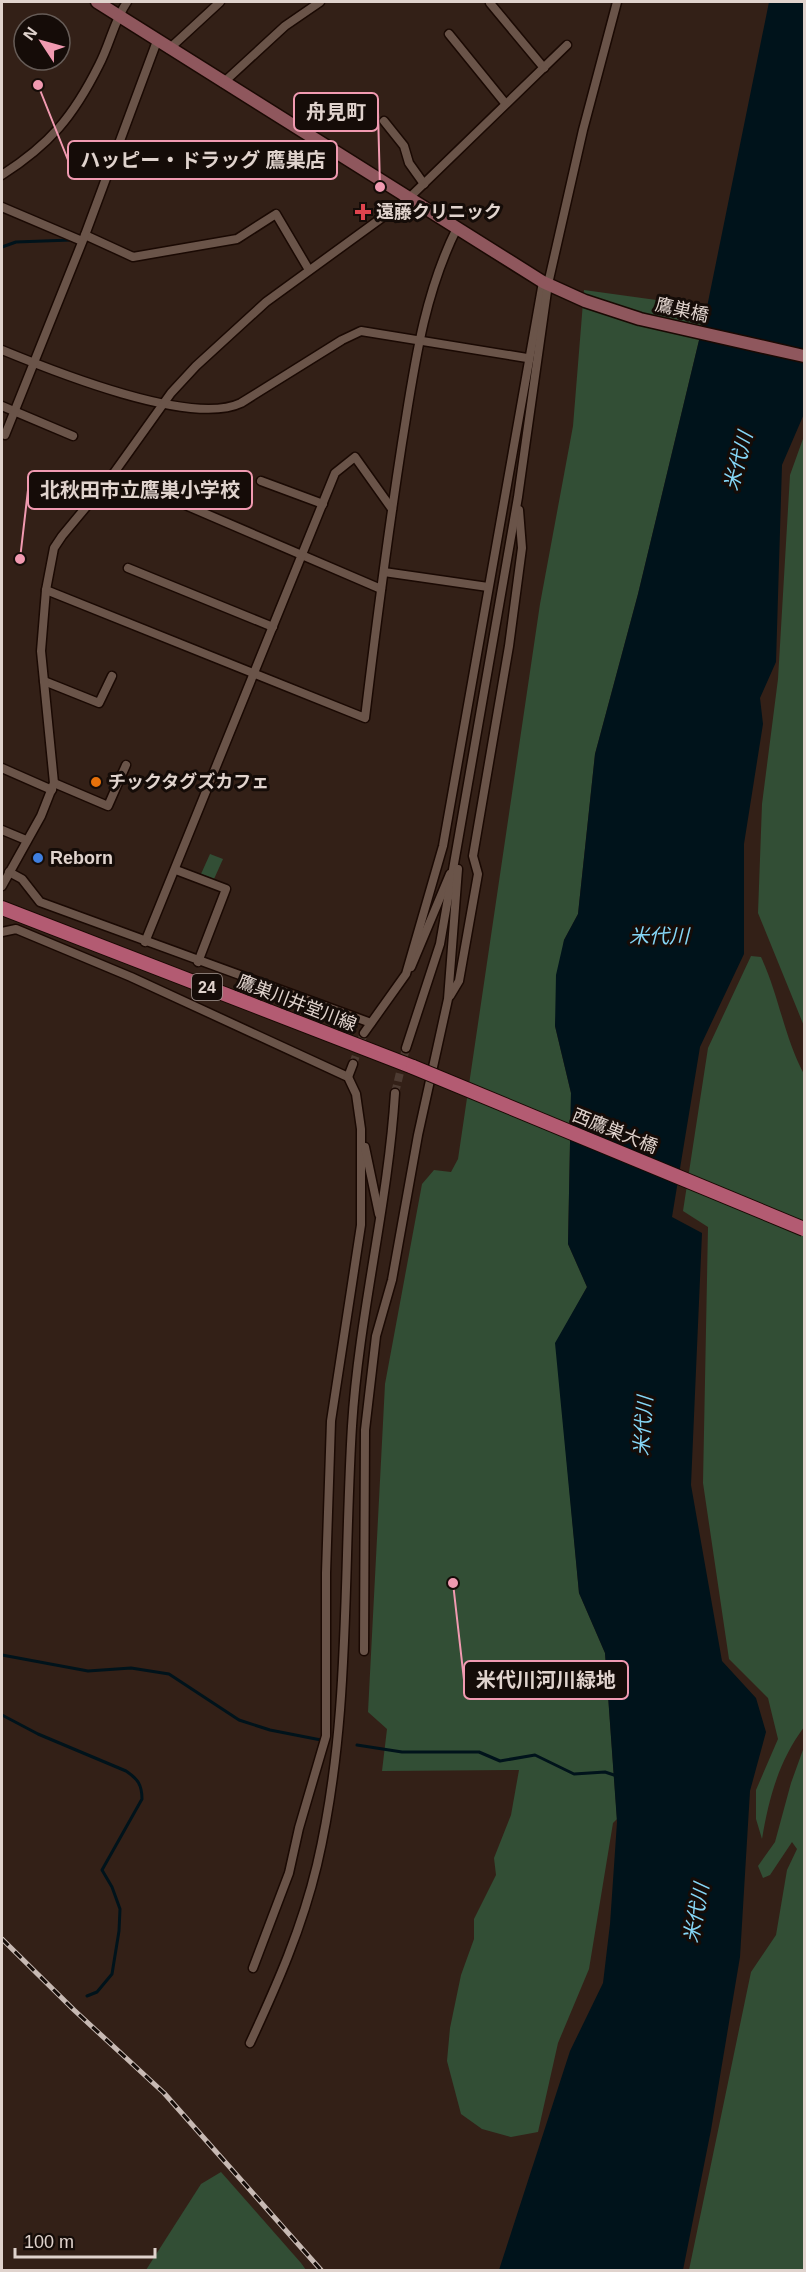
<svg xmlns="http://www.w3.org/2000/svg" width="806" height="2272" viewBox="0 0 806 2272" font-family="Helvetica,'Noto Sans JP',sans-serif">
<rect width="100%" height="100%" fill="#332017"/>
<g fill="#324e35">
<path d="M 584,290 L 707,307 L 638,594 L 595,754 L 578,914 L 564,940 L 555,1026 L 571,1093 L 568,1244 L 587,1287 L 556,1343 L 579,1593 L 605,1653 L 617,1819 L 613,1823 L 589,1969 L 558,2043 L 538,2132 L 511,2137 L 482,2129 L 461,2114 L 447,2061 L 450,2028 L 461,1975 L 474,1939 L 474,1919 L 496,1875 L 494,1858 L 511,1815 L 519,1770 L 382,1771 L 387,1729 L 368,1712 L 385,1384 L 422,1184 L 434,1170 L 451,1172 L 458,1159 L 540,604 L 573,426 Z"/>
<path d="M 804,436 L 804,1026 L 758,913 L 762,804 L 778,679 L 790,475 Z"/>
<path d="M 210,854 L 223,859 L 214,879 L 201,874 Z"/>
<path d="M 751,956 L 761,957 C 779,995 784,1037 804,1074 L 804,1727 C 779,1761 769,1797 762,1839 L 756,1819 L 756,1790 L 778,1739 L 768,1698 L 729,1659 L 703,1483 L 708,1227 L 683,1211 L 708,1048 Z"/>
<path d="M 804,1747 L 804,2270 L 689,2270 L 751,1972 L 776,1935 L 787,1870 L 797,1849 L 792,1842 L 770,1875 L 763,1878 L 758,1866 L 775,1842 L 791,1783 Z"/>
<path d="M 221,2172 L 301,2263 L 306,2270 L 146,2270 L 201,2184 Z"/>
</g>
<path fill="#00131b" d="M 769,2 L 804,2 L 804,414 L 782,465 L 776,662 L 760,698 L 763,724 L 744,844 L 744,954 L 700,1047 L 672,1217 L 702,1233 L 691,1485 L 722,1661 L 756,1698 L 766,1732 L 750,1791 L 740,1957 L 711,2130 L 683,2270 L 499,2270 L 570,2051 L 603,1983 L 610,1924 L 617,1822 L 605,1653 L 579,1593 L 555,1343 L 587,1287 L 568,1244 L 571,1093 L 555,1026 L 556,975 L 564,940 L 578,914 L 595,754 L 638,594 L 707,307 Z"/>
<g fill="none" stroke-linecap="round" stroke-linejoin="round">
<g stroke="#00131b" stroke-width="3">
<path d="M 2,247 L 16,242 L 71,240"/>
<path d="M 2,1655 L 88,1671 L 131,1668 L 169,1674 L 239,1720 L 270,1730 L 321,1740"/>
<path d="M 2,1715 L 38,1734 L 126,1771 C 138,1779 142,1785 142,1799 L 102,1870 L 112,1887 L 120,1909 L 119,1931 L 112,1974 L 97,1992 L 87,1996"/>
<path d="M 357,1745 L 402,1752 L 479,1752 L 500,1761 L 535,1755 L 574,1774 L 605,1772 L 617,1776"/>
</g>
<g stroke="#4d3b32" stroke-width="8" stroke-dasharray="8 4" stroke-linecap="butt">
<path d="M 353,1064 L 364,1033"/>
<path d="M 395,1093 L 406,1048"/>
</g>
<defs>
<g id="street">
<path d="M 490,3 L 544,68"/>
<path d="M 449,34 L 505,103"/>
<path d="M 169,49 L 220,2"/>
<path d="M 223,83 L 285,26 L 320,2"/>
<path d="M 384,121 L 404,146 L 409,163 L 424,184"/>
<path d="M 2,175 C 50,144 73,117 99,65 C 110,44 114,21 127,2"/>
<path d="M 2,207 L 82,241"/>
<path d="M 85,235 L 133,257 L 237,239 L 276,214 L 309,270"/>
<path d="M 2,350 C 53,371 191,427 241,403 L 342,340 L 361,331 L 527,358"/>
<path d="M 2,406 L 73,436"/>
<path d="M 2,434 L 5,435 L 85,235 L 157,41"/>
<path d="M 111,477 L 169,498 L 381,589"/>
<path d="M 261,481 L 323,504"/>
<path d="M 128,568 L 273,627"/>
<path d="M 384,572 L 488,587"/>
<path d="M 46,590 L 365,718 C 376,626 388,534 402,443 C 414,369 423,296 457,228"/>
<path d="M 44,681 L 99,703 L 112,676"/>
<path d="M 2,768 L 52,790"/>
<path d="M 54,783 L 108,806 L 126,765"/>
<path d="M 2,830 L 26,840"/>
<path d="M 176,870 L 226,889 L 198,962"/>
<path d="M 9,872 L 22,879 L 40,902 L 371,1023"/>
<path d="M 2,886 L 41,816 L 54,783 L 41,651 L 46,590 L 54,548 L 62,536 L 111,477 L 171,393 L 196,366 L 266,302 L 409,198 L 567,45"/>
<path d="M 2,932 L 16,929 L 131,977 L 348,1077 L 356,1094 L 361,1129 L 361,1225 L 331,1421 L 326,1573 L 326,1736 L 299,1828 L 289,1873 L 253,1968"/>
<path d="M 145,942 L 335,473 L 355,457 L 392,509"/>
<path d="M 411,967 L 450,874"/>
<path d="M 450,996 L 459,981 L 478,874 L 473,856 L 509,646 L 522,548 L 519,510"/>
<path d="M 364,1033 L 406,974 L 443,846 L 543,282"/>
<path d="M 406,1048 L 440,944 L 518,497 L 548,284 L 583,130 L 617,2"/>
<path d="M 348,1077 L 353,1064"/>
<path d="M 365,1147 L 379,1214"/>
<path d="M 364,1651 L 365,1430 L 376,1336 L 392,1280 L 418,1135 L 448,999 L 458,869"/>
<path d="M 250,2043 C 277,1985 302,1928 317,1865 C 351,1720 343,1574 352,1426 C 359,1314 388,1205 395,1093"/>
</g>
<path id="secondary" d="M 97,2 L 543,282 L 585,301 L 640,319 L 804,356"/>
<path id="primary" d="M 2,908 L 413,1067"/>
</defs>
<use href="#street" stroke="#1a0903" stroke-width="11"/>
<use href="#secondary" stroke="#1a0903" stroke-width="15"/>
<use href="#primary" stroke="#1a0903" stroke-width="16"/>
<use href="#street" stroke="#6a5449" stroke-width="8"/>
<use href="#secondary" stroke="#8f575d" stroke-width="12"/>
<use href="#primary" stroke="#b35b72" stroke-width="14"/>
<defs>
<path id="rail" d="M 2,1939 L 74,2010 L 164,2093 L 321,2270"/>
</defs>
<use href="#rail" stroke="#c7b9b3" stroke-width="5"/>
<use href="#rail" stroke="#150c08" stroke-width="3" stroke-dasharray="9" stroke-linecap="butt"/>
<defs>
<path id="primary-bridge" d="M 413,1067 L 804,1229"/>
</defs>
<use href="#primary-bridge" stroke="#1a0903" stroke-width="16" stroke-linecap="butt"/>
<use href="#primary-bridge" stroke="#b35b72" stroke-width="14"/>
</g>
<path fill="#e0444e" stroke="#150c08" stroke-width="2" d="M360 203h6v6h6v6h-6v6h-6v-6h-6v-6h6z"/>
<circle fill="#e8710a" stroke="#150c08" stroke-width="2" cx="96" cy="782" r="6"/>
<circle fill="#3f7fe0" stroke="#150c08" stroke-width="2" cx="38" cy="858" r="6"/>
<g text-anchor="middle" stroke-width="6" stroke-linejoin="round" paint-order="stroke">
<rect fill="#150c08" stroke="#a39792" stroke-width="1.5" x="192" y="974" width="30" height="26" rx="4.5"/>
<g font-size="16" font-weight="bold" fill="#e0d3cd">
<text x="207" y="993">24</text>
</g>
<g font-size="18" font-weight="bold" fill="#e0d3cd" stroke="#150c08" text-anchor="start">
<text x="376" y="218">遠藤クリニック</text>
<text x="108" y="788">チックタグズカフェ</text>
<text x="50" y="864">Reborn</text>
</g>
<g font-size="18" fill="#e0d3cd" stroke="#150c08">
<text transform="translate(682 310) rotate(13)" y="6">鷹巣橋</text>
<text transform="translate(297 1003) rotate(21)" y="6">鷹巣川井堂川線</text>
<text transform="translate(615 1131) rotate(22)" y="6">西鷹巣大橋</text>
</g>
<g font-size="20" font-style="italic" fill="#85d6f6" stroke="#150c08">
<text transform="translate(738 461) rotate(-75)" y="7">米代川</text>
<text x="659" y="943">米代川</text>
<text transform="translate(643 1426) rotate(-86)" y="7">米代川</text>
<text transform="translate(696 1913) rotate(-79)" y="7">米代川</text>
</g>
</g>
<path fill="none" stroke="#f19ab1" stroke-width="2" d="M380 187L378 112M38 85L68 160M20 559L28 490M453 1583L464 1680"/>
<g fill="#f19ab1" stroke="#150c08" stroke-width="2">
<circle cx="380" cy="187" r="6"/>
<circle cx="38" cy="85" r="6"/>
<circle cx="20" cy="559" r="6"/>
<circle cx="453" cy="1583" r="6"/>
</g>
<g fill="#150c08" stroke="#f19ab1" stroke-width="2">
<rect x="294" y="93" width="84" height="38" rx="6"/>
<rect x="68" y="141" width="269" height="38" rx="6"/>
<rect x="28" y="471" width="224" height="38" rx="6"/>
<rect x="464" y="1661" width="164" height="38" rx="6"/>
</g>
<g font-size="20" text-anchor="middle" font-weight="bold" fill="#e0d3cd">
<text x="336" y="119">舟見町</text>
<text x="203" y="167">ハッピー・ドラッグ 鷹巣店</text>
<text x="140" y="497">北秋田市立鷹巣小学校</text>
<text x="546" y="1687">米代川河川緑地</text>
</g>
<rect width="806" height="2272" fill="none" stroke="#e0d3cd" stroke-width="6"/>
<g transform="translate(42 42) rotate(306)"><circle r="28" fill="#150c08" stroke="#665c57" stroke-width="1.5"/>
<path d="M0-4.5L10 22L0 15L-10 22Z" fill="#f19ab1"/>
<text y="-9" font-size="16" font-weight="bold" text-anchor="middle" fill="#e0d3cd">N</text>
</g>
<path d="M15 2248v9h140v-9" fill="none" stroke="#e0d3cd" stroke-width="3"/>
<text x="24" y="2248" font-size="18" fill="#e0d3cd" stroke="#150c08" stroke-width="4.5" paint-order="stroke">100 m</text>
</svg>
